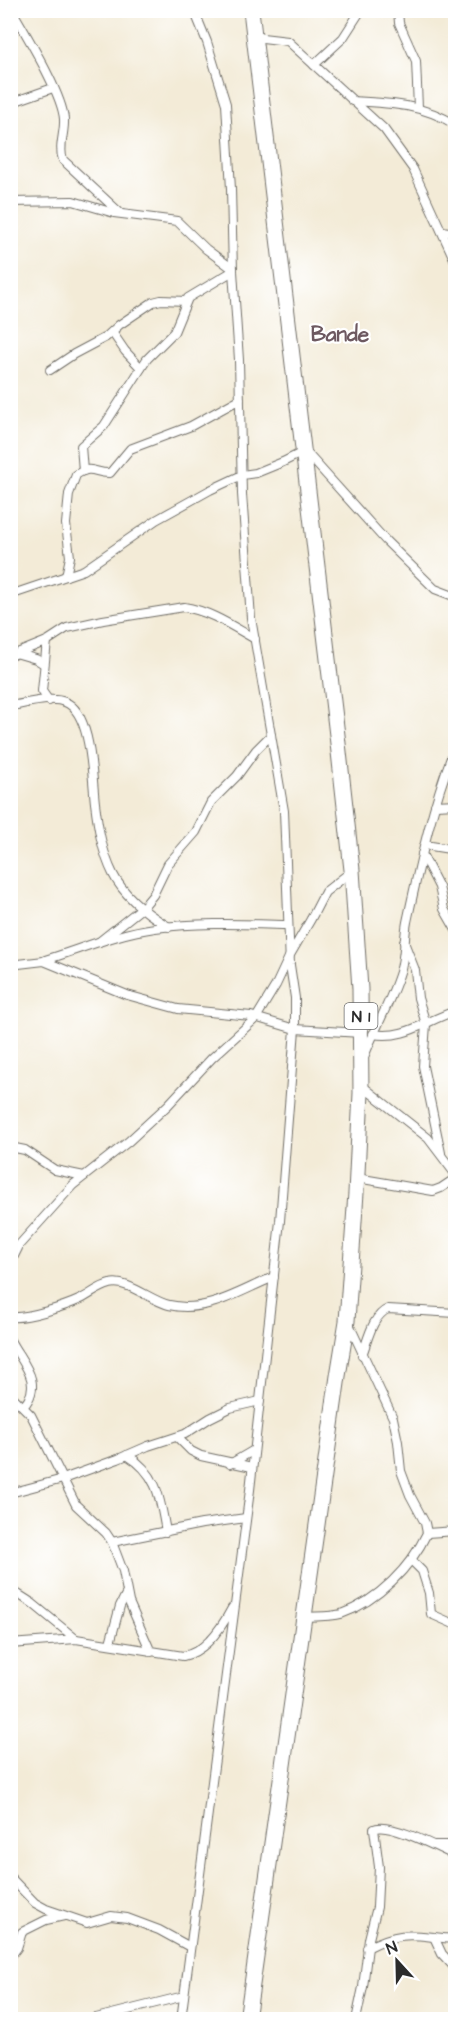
<svg xmlns="http://www.w3.org/2000/svg" width="466" height="2030" viewBox="0 0 466 2030" font-family="'Architects Daughter',sans-serif">
<rect width="100%" height="100%" fill="#fff"/>
<filter id="ink" filterUnits="userSpaceOnUse"><feTurbulence type="fractalNoise" baseFrequency=".0167" numOctaves="2"/><feDisplacementMap in="SourceGraphic" scale="12" xChannelSelector="R" yChannelSelector="G"/><feConvolveMatrix kernelMatrix="1 2 1 2 8 2 1 2 1" color-interpolation-filters="sRGB"/></filter>
<filter id="wash" filterUnits="userSpaceOnUse"><feTurbulence type="fractalNoise" baseFrequency=".008" numOctaves="4" result="noise"/><feDisplacementMap in="SourceGraphic" scale="24" xChannelSelector="R" yChannelSelector="G"/><feGaussianBlur stdDeviation="1.35" result="paint"/><feColorMatrix in="noise" values="0 0 0 0 0 0 0 0 0 0 0 0 0 0 0 0 0 1.4 0 .05"/><feComposite in="paint" operator="in"/></filter>
<g filter="url(#wash)">
<rect width="100%" height="100%" fill="#f3ebd7"/>
</g>
<g filter="url(#ink)">
<g fill="none" stroke-linecap="round" stroke-linejoin="round">
<defs>
<g id="street">
<path d="M 12,10 C 26,35 62,93 64,119 C 65,133 58,147 63,160 L 119,212"/>
<path d="M 398,10 L 399,23 L 416,61 L 418,108"/>
<path d="M 254,37 L 288,41 L 384,129 L 413,169 L 456,263"/>
<path d="M 314,65 L 343,38 L 361,10"/>
<path d="M 352,101 C 390,103 422,104 456,125"/>
<path d="M 10,103 L 53,88"/>
<path d="M 10,202 L 73,201 L 114,213 L 177,221 L 206,249 L 233,269"/>
<path d="M 442,231 L 456,233"/>
<path d="M 112,332 L 125,351 L 141,368"/>
<path d="M 50,370 L 74,354 L 106,337 L 119,325 L 153,302 L 161,300 L 186,301"/>
<path d="M 83,471 L 81,446 L 104,426 L 147,359 L 174,332 L 188,298 L 233,271"/>
<path d="M 66,576 L 70,557 L 66,524 L 69,494 L 76,475 C 92,464 95,474 110,473 L 130,449 L 191,426 L 240,399"/>
<path d="M 10,595 L 84,570 L 156,520 L 210,490 L 242,475 L 256,473 L 283,462 L 305,451 L 386,541 L 435,589 L 456,597"/>
<path d="M 47,641 L 42,691 L 49,701"/>
<path d="M 19,654 L 36,659 L 44,664"/>
<path d="M 10,656 L 47,641 L 67,628 L 103,620 L 184,607 C 210,611 232,626 255,639"/>
<path d="M 10,706 C 26,704 50,696 65,702 C 92,712 92,779 95,803 C 98,827 102,852 113,874 C 124,896 149,915 169,927"/>
<path d="M 435,805 L 456,804"/>
<path d="M 425,845 L 456,850"/>
<path d="M 422,854 L 439,887 L 444,909 L 456,930"/>
<path d="M 99,942 L 143,907 L 153,895 L 168,864 L 196,832 L 211,802 L 237,776 L 256,750 L 271,735"/>
<path d="M 404,942 L 415,970 L 418,998 L 426,1024 L 423,1066 L 441,1153"/>
<path d="M 45,960 C 81,949 117,933 155,928 C 198,922 245,924 288,925"/>
<path d="M 10,965 L 44,961 L 127,995 L 178,1009 L 251,1016 L 295,1029 L 361,1033"/>
<path d="M 373,1034 C 405,1040 426,1020 456,1011"/>
<path d="M 364,1057 C 375,1028 391,1001 400,972 C 405,956 404,938 407,922 C 420,862 433,801 456,745"/>
<path d="M 361,1085 L 428,1138 L 456,1175"/>
<path d="M 10,1147 L 25,1150 L 55,1170 L 84,1176"/>
<path d="M 357,1178 L 433,1191 L 441,1188 L 456,1178"/>
<path d="M 10,1252 L 20,1244 L 73,1185 L 129,1141 L 168,1105 L 212,1058 L 256,1018 L 276,985 L 290,955 L 311,919 L 325,892 L 352,871"/>
<path d="M 10,1264 L 18,1248"/>
<path d="M 10,1317 C 27,1319 66,1306 81,1299 C 91,1294 100,1286 110,1284 C 127,1279 151,1301 169,1305 C 207,1314 241,1290 274,1277"/>
<path d="M 10,1340 C 22,1363 44,1382 24,1406"/>
<path d="M 362,1355 C 368,1340 372,1316 388,1309 L 456,1313"/>
<path d="M 10,1394 L 31,1415 L 76,1505 L 106,1533 L 112,1542 L 123,1571 L 129,1602 L 151,1652"/>
<path d="M 177,1437 L 191,1451 L 201,1456 L 252,1467"/>
<path d="M 127,1455 C 158,1474 160,1498 166,1532"/>
<path d="M 230,1464 L 254,1450"/>
<path d="M 10,1493 L 63,1479 L 118,1459 L 148,1446 L 185,1434 L 210,1418 L 230,1408 L 260,1401"/>
<path d="M 427,1533 L 456,1531"/>
<path d="M 112,1542 L 202,1524 L 246,1518"/>
<path d="M 411,1560 L 422,1571 L 429,1593 L 431,1614 L 456,1625"/>
<path d="M 10,1589 L 32,1603 L 76,1639"/>
<path d="M 304,1617 C 316,1616 330,1617 341,1614 C 378,1601 411,1567 427,1533 L 425,1523 L 410,1495 L 401,1471 L 398,1442 L 393,1418 L 349,1324"/>
<path d="M 110,1643 L 120,1606 L 126,1594"/>
<path d="M 10,1644 L 76,1639 L 183,1656 C 205,1652 222,1627 232,1608"/>
<path d="M 435,1845 L 456,1845"/>
<path d="M 10,1877 L 35,1903 L 46,1909 L 87,1923 L 111,1916 L 127,1918 L 159,1930 L 190,1947"/>
<path d="M 434,1937 L 442,1954 L 456,1969"/>
<path d="M 367,1948 C 406,1928 416,1937 456,1939"/>
<path d="M 10,1957 L 17,1948 L 22,1932 L 46,1920 L 64,1916"/>
<path d="M 88,2020 L 184,1996"/>
<path d="M 181,2020 L 250,1490 L 280,1221 L 295,1029 L 295,998 L 290,965 L 284,811 L 251,618 L 242,494 L 239,360 L 233,271 L 231,189 L 226,104 L 207,42 L 194,10"/>
<path d="M 356,2020 L 363,1987 L 369,1939 L 377,1907 L 379,1867 L 374,1829 C 388,1821 441,1849 456,1856"/>
</g>
<path id="highway" d="M 247,2020 L 338,1376 L 347,1321 L 356,1193 L 361,1093 L 360,989 L 352,870 L 339,752 L 251,10"/>
</defs>
<use href="#street" stroke="#716e67" stroke-width="10"/>
<use href="#highway" stroke="#716e67" stroke-width="17"/>
<use href="#street" stroke="#fff" stroke-width="8"/>
<use href="#highway" stroke="#fff" stroke-width="15"/>
</g>
</g>
<g text-anchor="middle" stroke-width="4.5" stroke-linejoin="round" paint-order="stroke">
<rect fill="#fff" stroke="#6b6b6b" stroke-width="1.5" x="344.5" y="1003" width="33" height="26" rx="4.5"/>
<g font-size="16" font-weight="bold" fill="#2b2b2b">
<text x="361" y="1022">N 1</text>
</g>
<g font-size="21" font-weight="bold" fill="#6d5961" stroke="#fff">
<text x="340" y="341">Bande</text>
</g>
</g>
<rect width="466" height="2030" fill="none" stroke="#fff" stroke-width="36"/>
<g transform="translate(397 1961) rotate(338)" stroke="#ffffff" stroke-width="4.5" paint-order="stroke">
<path d="M0-4.5L10 22L0 15L-10 22Z" fill="#2b2b2b"/>
<text y="-9" font-size="16" font-weight="bold" text-anchor="middle" fill="#2b2b2b">N</text>
</g>
</svg>
